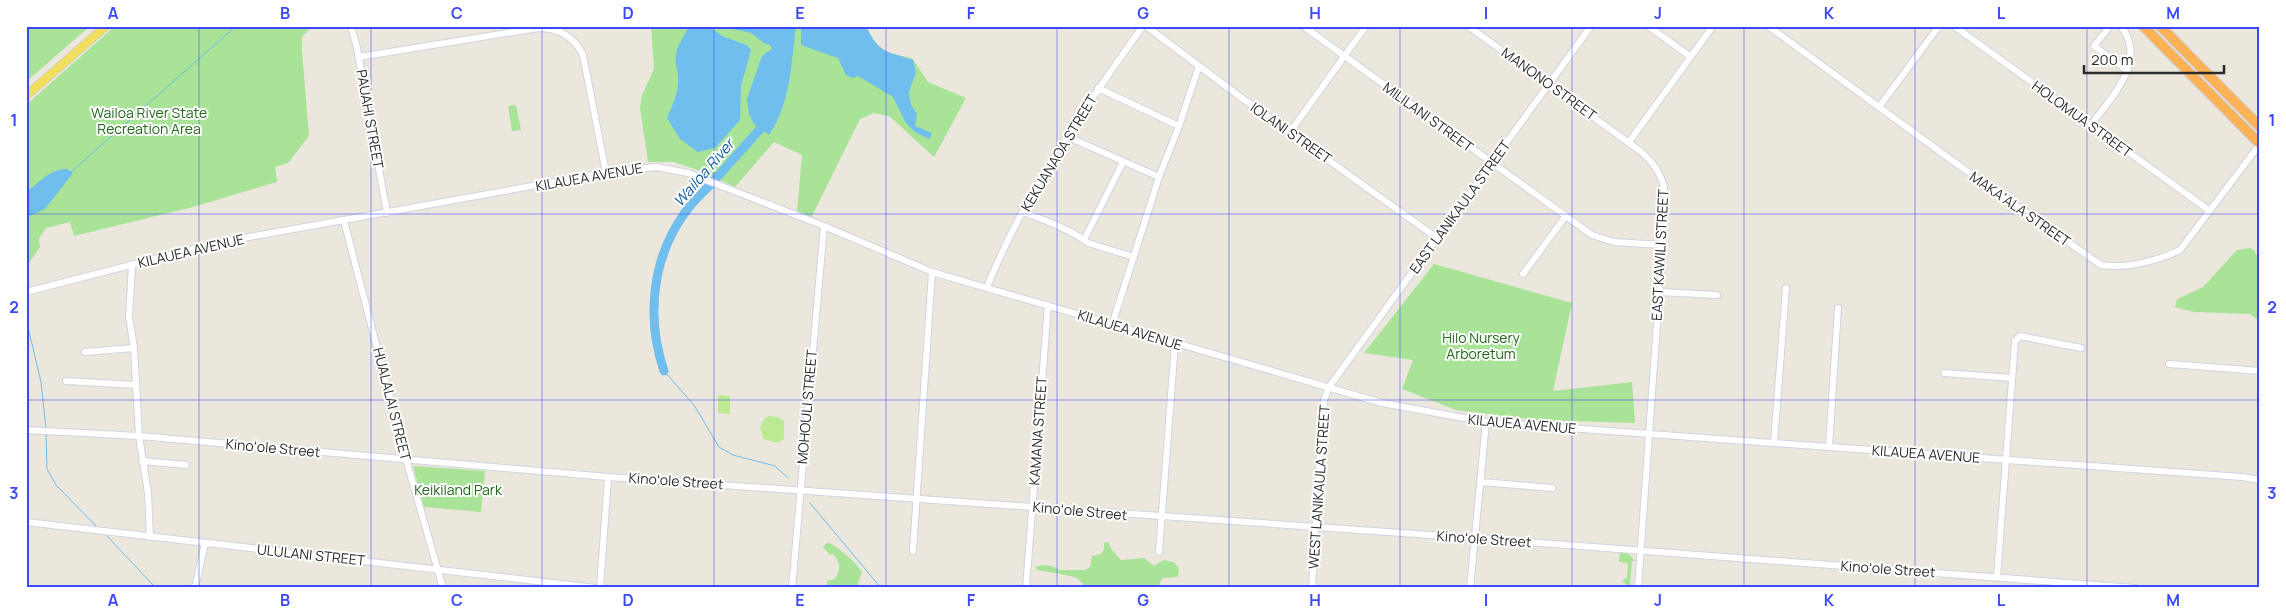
<svg xmlns="http://www.w3.org/2000/svg" width="2286" height="614" viewBox="0 0 2286 614" font-family="Manrope,sans-serif">
<rect width="100%" height="100%" fill="#ece7dc"/>
<g fill="#a9e398">
<path d="M 32,26 L 90,26 L 26,82 L 26,32 Z"/>
<path d="M 115,26 L 312,26 L 302,37 L 302,51 L 309,136 L 288,163 L 275,167 L 277,182 L 193,207 L 74,236 L 70,222 L 46,228 L 39,239 L 40,247 L 26,268 L 26,105 Z"/>
<path d="M 651,26 L 866,26 C 877,51 886,53 912,58 L 928,82 L 966,98 L 934,157 L 889,116 L 874,113 L 860,119 L 811,218 L 797,211 L 802,155 L 774,142 L 735,187 L 698,170 L 673,162 L 648,162 L 640,108 L 642,95 L 654,69 Z"/>
<path d="M 516,105 L 521,130 L 512,131 L 508,106 Z"/>
<path d="M 2250,248 L 2254,250 L 2256,255 L 2260,255 L 2260,322 L 2250,314 L 2194,312 L 2175,307 L 2177,299 L 2203,287 L 2237,250 Z"/>
<path d="M 1434,264 L 1572,303 L 1553,391 L 1632,382 L 1635,423 L 1535,420 L 1456,410 L 1402,389 L 1413,360 L 1364,353 Z"/>
<path d="M 413,466 L 485,471 L 481,512 L 424,507 Z"/>
<path d="M 828,542 C 842,551 852,558 862,572 L 858,583 L 860,588 L 827,588 L 827,581 L 835,579 C 841,569 841,563 833,554 L 830,555 L 823,547 Z"/>
<path d="M 1108,542 L 1112,550 L 1121,560 L 1144,558 L 1154,566 L 1163,560 L 1174,562 C 1177,567 1182,570 1177,577 L 1162,578 L 1158,588 L 1086,588 C 1083,585 1080,580 1077,578 C 1073,576 1044,571 1037,570 L 1036,567 C 1042,564 1054,565 1059,570 L 1085,570 L 1090,567 L 1092,556 L 1101,554 L 1104,549 L 1104,543 Z"/>
<path d="M 1620,552 L 1628,553 L 1635,561 L 1632,561 L 1630,587 L 1622,581 L 1627,577 L 1628,563 L 1619,562 Z"/>
</g>
<g fill="#bcea94">
<path d="M 718,395 L 730,396 L 730,414 L 718,413 Z"/>
<path d="M 769,416 L 778,417 L 784,421 L 784,439 L 778,443 L 763,439 L 760,426 L 764,419 Z"/>
</g>
<g fill="#6fbeee">
<path d="M 689,26 L 709,26 L 722,36 L 747,45 L 751,50 L 741,86 L 740,120 L 715,148 L 698,152 L 680,139 L 667,118 C 672,106 678,94 678,81 C 679,72 674,63 676,54 C 678,43 685,36 689,26 Z"/>
<path d="M 719,26 L 796,26 C 791,64 791,102 769,135 L 754,124 L 749,114 L 747,99 L 762,56 L 772,49 L 770,45 L 764,43 L 751,33 Z"/>
<path d="M 801,26 L 866,26 C 879,54 887,51 913,60 L 916,72 L 909,92 L 911,105 L 917,114 L 915,126 L 932,133 L 929,139 L 915,132 L 906,123 L 893,97 L 858,76 L 852,78 L 846,75 L 838,58 L 801,45 Z"/>
<path d="M 67,169 L 73,173 L 45,209 L 32,215 L 26,216 L 26,192 C 39,183 51,168 67,169 Z"/>
</g>
<g fill="none" stroke-linecap="round" stroke-linejoin="round">
<g stroke="#6fbeee" stroke-width="1">
<path d="M 71,172 L 236,26"/>
<path d="M 26,319 L 41,382 L 46,428"/>
<path d="M 664,371 L 694,405 L 719,447 L 733,455 L 775,466 L 788,478"/>
<path d="M 46,434 L 47,469 L 56,485 L 98,528"/>
<path d="M 810,503 L 881,588"/>
<path d="M 105,534 L 156,588"/>
</g>
<path stroke="#6fbeee" stroke-width="9" d="M 664,371 C 646,318 652,259 684,214 C 691,203 701,194 710,185 C 727,166 744,147 761,128 L 766,119"/>
<defs>
<g id="minor">
<path d="M 351,26 L 357,48 L 387,213"/>
<path d="M 1146,26 L 1239,96 L 1437,238"/>
<path d="M 1303,26 L 1592,235 L 1614,242 L 1663,245"/>
<path d="M 1468,26 L 1640,151 C 1672,177 1666,203 1663,240 L 1638,588"/>
<path d="M 1648,26 L 1691,57"/>
<path d="M 1768,26 L 1961,167 L 2101,265 C 2126,269 2157,261 2180,250 L 2260,144"/>
<path d="M 1954,26 L 2210,211"/>
<path d="M 2110,26 L 2094,46 L 2128,71"/>
<path d="M 359,57 L 538,28 C 559,28 574,36 583,55 L 606,173"/>
<path d="M 1098,88 L 1179,126"/>
<path d="M 1879,107 L 1939,26"/>
<path d="M 2091,125 C 2111,97 2148,62 2121,26"/>
<path d="M 1290,132 L 1366,26"/>
<path d="M 1068,137 L 1159,177"/>
<path d="M 1629,142 L 1713,26"/>
<path d="M 1023,212 C 1046,221 1070,229 1088,243 L 1134,257"/>
<path d="M 344,221 L 406,459 L 443,588"/>
<path d="M 1085,238 L 1123,162"/>
<path d="M 132,265 L 129,317 L 134,348 L 139,436 L 148,493 L 150,537"/>
<path d="M 1523,274 L 1565,217"/>
<path d="M 987,287 C 1025,193 1084,108 1143,26"/>
<path d="M 26,292 L 216,243 L 615,171 L 656,167 L 688,173 L 824,226 L 932,272 L 1382,403 L 1486,422 L 2242,477 L 2260,480"/>
<path d="M 1659,292 L 1717,295"/>
<path d="M 1112,325 L 1159,177 L 1179,126 L 1199,66"/>
<path d="M 85,352 L 134,348"/>
<path d="M 2169,364 L 2260,371"/>
<path d="M 1944,373 L 2012,378"/>
<path d="M 66,381 L 136,385"/>
<path d="M 26,430 L 139,436 L 608,477 L 1473,538 L 2135,588"/>
<path d="M 1774,442 L 1786,288"/>
<path d="M 1829,446 L 1838,308"/>
<path d="M 142,461 L 186,465"/>
<path d="M 1481,482 L 1552,488"/>
<path d="M 26,522 L 596,588"/>
<path d="M 913,551 L 932,272"/>
<path d="M 1159,552 L 1175,343"/>
<path d="M 1997,577 L 2015,341 L 2020,336 L 2081,348"/>
<path d="M 195,588 L 205,543"/>
<path d="M 600,588 L 608,477"/>
<path d="M 792,588 L 824,226"/>
<path d="M 1026,588 L 1048,305"/>
<path d="M 1312,588 L 1322,417 L 1324,400 L 1329,387 L 1591,26"/>
<path d="M 1470,588 L 1486,422"/>
</g>
<path id="major" d="M 26,96 L 106,26"/>
<g id="highway">
<path d="M 2143,26 L 2260,144"/>
<path d="M 2160,26 L 2260,127"/>
</g>
</defs>
<use href="#minor" stroke="#d1d3e3" stroke-width="8"/>
<use href="#major" stroke="#c8c8c8" stroke-width="9"/>
<use href="#highway" stroke="#c8c8c8" stroke-width="11"/>
<use href="#minor" stroke="#fff" stroke-width="6"/>
<use href="#major" stroke="#f1df5d" stroke-width="8"/>
<use href="#highway" stroke="#feb255" stroke-width="9"/>
</g>
<path fill="none" stroke="#3b49fa" stroke-width="1" stroke-opacity="0.55" d="M 199,26 L 199,588M 371,26 L 371,588M 542,26 L 542,588M 714,26 L 714,588M 886,26 L 886,588M 1057,26 L 1057,588M 1229,26 L 1229,588M 1400,26 L 1400,588M 1572,26 L 1572,588M 1744,26 L 1744,588M 1915,26 L 1915,588M 2087,26 L 2087,588M 26,214 L 2260,214M 26,400 L 2260,400"/>
<g text-anchor="middle" stroke-width="4" stroke-linejoin="round" paint-order="stroke">
<g font-size="14" fill="#2a2a2a" stroke="#fff">
<text transform="translate(1549 84) rotate(36)" y="5">MANONO STREET</text>
<text transform="translate(1428 117) rotate(36)" y="5">MILILANI STREET</text>
<text transform="translate(370 119) rotate(80)" y="5">PAUAHI STREET</text>
<text transform="translate(2082 119) rotate(36)" y="5">HOLOMUA STREET</text>
<text transform="translate(1291 133) rotate(35)" y="5">IOLANI STREET</text>
<text transform="translate(1059 153) rotate(-59)" y="5">KEKUANAOA STREET</text>
<text transform="translate(589 177) rotate(-10)" y="5">KILAUEA AVENUE</text>
<text transform="translate(1460 207) rotate(-54)" y="5">EAST LANIKAULA STREET</text>
<text transform="translate(2020 209) rotate(35)" y="5">MAKA‘ALA STREET</text>
<text transform="translate(191 251) rotate(-13)" y="5">KILAUEA AVENUE</text>
<text transform="translate(1660 255) rotate(-87)" y="5">EAST KAWILI STREET</text>
<text transform="translate(1130 330) rotate(17)" y="5">KILAUEA AVENUE</text>
<text transform="translate(392 404) rotate(76)" y="5">HUALALAI STREET</text>
<text transform="translate(807 407) rotate(-85)" y="5">MOHOULI STREET</text>
<text transform="translate(1522 424) rotate(5)" y="5">KILAUEA AVENUE</text>
<text transform="translate(1038 431) rotate(-86)" y="5">KAMANA STREET</text>
<text transform="translate(273 448) rotate(5)" y="5">Kinoʻole Street</text>
<text transform="translate(1926 454) rotate(4)" y="5">KILAUEA AVENUE</text>
<text transform="translate(676 481) rotate(4)" y="5">Kinoʻole Street</text>
<text transform="translate(1319 487) rotate(-86)" y="5">WEST LANIKAULA STREET</text>
<text transform="translate(1080 511) rotate(5)" y="5">Kinoʻole Street</text>
<text transform="translate(1484 539) rotate(4)" y="5">Kinoʻole Street</text>
<text transform="translate(311 555) rotate(6)" y="5">ULULANI STREET</text>
<text transform="translate(1888 569) rotate(4)" y="5">Kinoʻole Street</text>
</g>
<g font-size="14" fill="#21671a" stroke="#fff">
<text x="149" y="118">Wailoa River State<tspan x="149" dy="16">Recreation Area</tspan></text>
<text x="1481" y="343">Hilo Nursery<tspan x="1481" dy="16">Arboretum</tspan></text>
<text x="458" y="495">Keikiland Park</text>
</g>
<g font-size="15" font-style="italic" fill="#0d5a9b" stroke="#fff">
<text transform="translate(704 173) rotate(-49)" y="5">Wailoa River</text>
</g>
</g>
<rect width="2286" height="614" fill="none" stroke="#ffffff" stroke-width="55"/>
<path d="M2084 65v8h140v-8" fill="none" stroke="#2a2a2a" stroke-width="2.5"/>
<text x="2091" y="65" font-size="15" fill="#2a2a2a" stroke="#ffffff" stroke-width="4" paint-order="stroke">200 m</text>
<rect x="28" y="28" width="2230" height="558" fill="none" stroke="#3b49fa" stroke-width="2"/>
<g font-size="16" text-anchor="middle" font-weight="bold" fill="#3b49fa">
<text x="113" y="19">A</text>
<text x="285" y="19">B</text>
<text x="457" y="19">C</text>
<text x="628" y="19">D</text>
<text x="800" y="19">E</text>
<text x="971" y="19">F</text>
<text x="1143" y="19">G</text>
<text x="1315" y="19">H</text>
<text x="1486" y="19">I</text>
<text x="1658" y="19">J</text>
<text x="1829" y="19">K</text>
<text x="2001" y="19">L</text>
<text x="2173" y="19">M</text>
<text x="14" y="126">1</text>
<text x="2272" y="126">1</text>
<text x="14" y="313">2</text>
<text x="2272" y="313">2</text>
<text x="14" y="499">3</text>
<text x="2272" y="499">3</text>
<text x="113" y="606">A</text>
<text x="285" y="606">B</text>
<text x="457" y="606">C</text>
<text x="628" y="606">D</text>
<text x="800" y="606">E</text>
<text x="971" y="606">F</text>
<text x="1143" y="606">G</text>
<text x="1315" y="606">H</text>
<text x="1486" y="606">I</text>
<text x="1658" y="606">J</text>
<text x="1829" y="606">K</text>
<text x="2001" y="606">L</text>
<text x="2173" y="606">M</text>
</g>
</svg>
